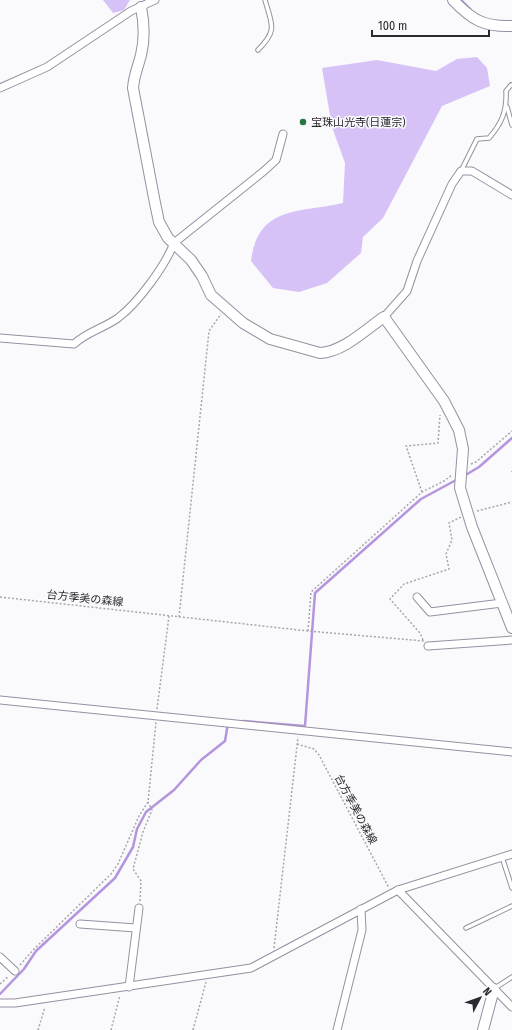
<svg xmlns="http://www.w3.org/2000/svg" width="512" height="1030" viewBox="0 0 512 1030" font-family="'Fira Sans Condensed','Noto Sans JP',sans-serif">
<rect width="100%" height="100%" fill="#faf9fc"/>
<g fill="#d6c2f6">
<path d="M 103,0 L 130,0 L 124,10 L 113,13 Z"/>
<path d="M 477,57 L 487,68 L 490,86 L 442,106 L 383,218 L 363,237 L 361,253 L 327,283 L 299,292 L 273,288 L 251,261 C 258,205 300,213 343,203 L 345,163 L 332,127 L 322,68 L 377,60 L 436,71 L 457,59 Z"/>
</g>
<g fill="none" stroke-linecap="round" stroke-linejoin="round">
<g stroke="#b496de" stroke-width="2.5">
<path d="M 461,0 L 471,10"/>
<path d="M 464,476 L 479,467 L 512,438"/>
<path d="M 243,721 L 305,726 L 315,593 L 421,499 L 458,479"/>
<path d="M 0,994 L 24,969 L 36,951 L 115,878 L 133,847 L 137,829 L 146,812 L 174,790 L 201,760 L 225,741 L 228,723"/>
</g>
<defs>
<g id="lane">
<path d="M 258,50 C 278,30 272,25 265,0"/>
<path d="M 507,107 L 512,125"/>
<path d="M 461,171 L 477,139 L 489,138 C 502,123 507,111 506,91 L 511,85"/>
<path d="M 502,857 L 512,888"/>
<path d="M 466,928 L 512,906"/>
<path d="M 495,988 L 512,977"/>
</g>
<g id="street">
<path d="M 0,88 L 47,67 L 131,11 L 155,0"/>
<path d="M 384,317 L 407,291 L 417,261 L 452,184 L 461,171 L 472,171 L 512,195"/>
<path d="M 0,338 L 74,344 C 87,332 104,328 118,318 C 138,303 165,266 174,243 L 264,171 L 276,160 L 283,134"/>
<path d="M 417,597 L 430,612 L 502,603"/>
<path d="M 428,646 L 512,640"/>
<path d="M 0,700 L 512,752"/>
<path d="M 398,890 L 512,1007"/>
<path d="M 80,924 L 136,928"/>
<path d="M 0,957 L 15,971"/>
<path d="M 129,987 L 139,908"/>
<path d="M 0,1003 L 15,1003 L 251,968 L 398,890 L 512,854"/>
<path d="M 337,1030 L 362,930 L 361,909"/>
</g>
<g id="secondary">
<path d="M 453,0 C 472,20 484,27 512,26"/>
<path d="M 141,7 C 144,22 145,39 141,55 C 138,67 134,75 133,88 L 155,203 L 159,222 L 168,238 L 191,260 L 202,276 L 211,295 L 243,323 L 270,339 L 320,353 C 343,352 365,330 384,317 L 444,401 L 459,430 L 463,449 L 460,488 L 472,527 L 512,628"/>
<path d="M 483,1030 L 494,989"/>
</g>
</defs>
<use href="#lane" stroke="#9690a1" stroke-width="5.5"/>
<use href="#street" stroke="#9690a1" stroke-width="9"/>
<use href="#secondary" stroke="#9690a1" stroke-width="12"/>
<g stroke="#a8a6ab" stroke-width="1.5" stroke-dasharray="2 2" stroke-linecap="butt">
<path d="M 471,464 L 476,462 L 512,431"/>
<path d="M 512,471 L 512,472"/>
<path d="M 422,492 L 406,446 L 438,443 L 440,415"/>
<path d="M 477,511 L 512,502"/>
<path d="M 0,597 L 308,631 L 424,641"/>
<path d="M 179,617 L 209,331 L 221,314"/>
<path d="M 308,631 L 311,592 L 422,492 L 444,481 L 452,475"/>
<path d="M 423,640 L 420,633 L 390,599 L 404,584 L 449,569 L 446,554 L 452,540 L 449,523 L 461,517"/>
<path d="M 157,709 L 169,616"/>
<path d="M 297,744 L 314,749 L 319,755 L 389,888"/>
<path d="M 140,901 L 141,881 L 133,869 L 143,832 L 152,810 L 148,802"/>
<path d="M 274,948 L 298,737"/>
<path d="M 20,965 L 33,950 L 111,874 L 118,864 L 139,816 L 148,802 L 156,722"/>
<path d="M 0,984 L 9,976"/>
<path d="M 38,1030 L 45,1007"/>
<path d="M 111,1030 L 120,995"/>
<path d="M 193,1030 L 206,982"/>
</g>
<use href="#lane" stroke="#fff" stroke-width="3.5"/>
<use href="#street" stroke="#fff" stroke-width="7"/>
<use href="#secondary" stroke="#fff" stroke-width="10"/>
</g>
<circle fill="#277545" stroke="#faf9fc" stroke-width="1.5" cx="303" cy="122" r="4"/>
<g text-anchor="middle" stroke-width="3" stroke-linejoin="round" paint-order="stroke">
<g font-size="11" fill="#2b282f" stroke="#faf9fc" text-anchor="start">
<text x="311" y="126">宝珠山光寺(日蓮宗)</text>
</g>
<g font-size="11" fill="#2b282f" stroke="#faf9fc">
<text transform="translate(85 598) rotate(6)" y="4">台方季美の森線</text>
<text transform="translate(356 809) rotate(62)" y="4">台方季美の森線</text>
</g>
</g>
<g transform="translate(480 998) rotate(49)" stroke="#faf9fc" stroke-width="3" paint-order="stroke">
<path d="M0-3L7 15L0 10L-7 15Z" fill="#2b282f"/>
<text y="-6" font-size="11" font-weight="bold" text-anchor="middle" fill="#2b282f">N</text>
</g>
<path d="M372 30v6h117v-6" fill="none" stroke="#2b282f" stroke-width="2"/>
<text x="378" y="30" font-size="12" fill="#2b282f" stroke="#faf9fc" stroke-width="3" paint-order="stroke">100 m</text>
</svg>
